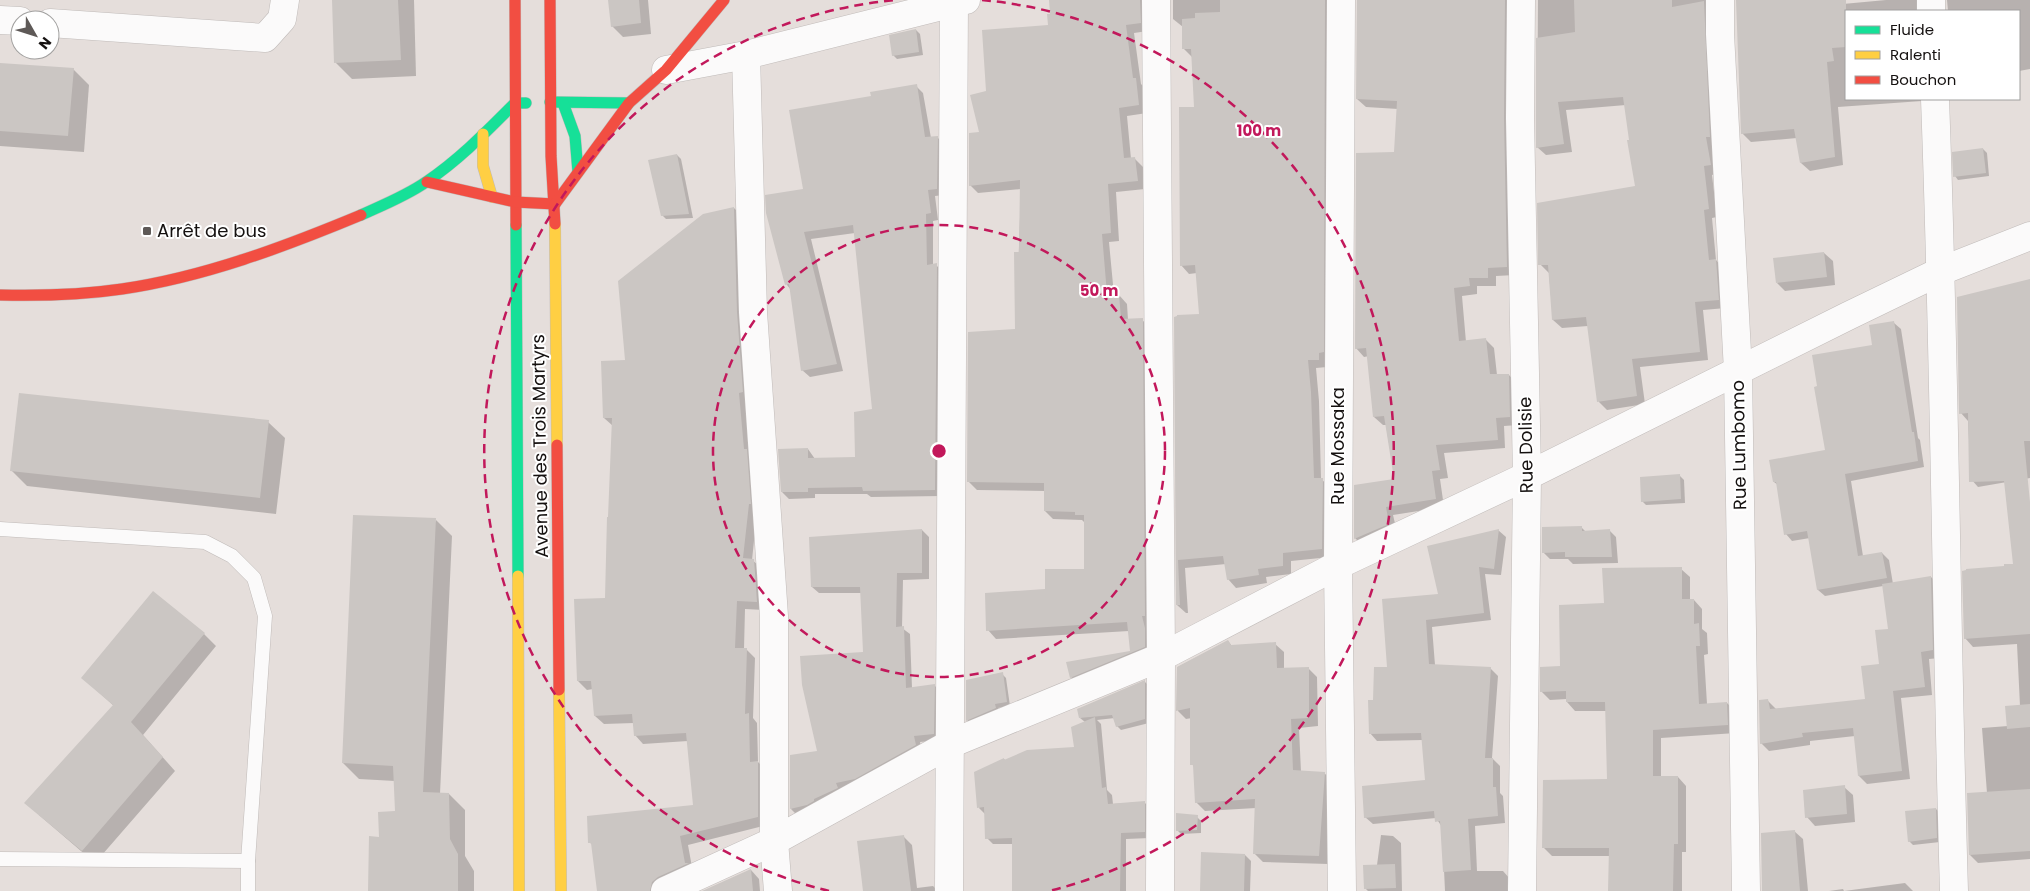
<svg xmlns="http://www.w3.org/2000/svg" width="2030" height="891" viewBox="0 0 2030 891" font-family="Poppins,sans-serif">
<rect width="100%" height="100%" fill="#e5dedb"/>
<g fill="#0003">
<path d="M 334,0 L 414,0 L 416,76 L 352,79 L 336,63 Z"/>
<path d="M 610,0 L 648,0 L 651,34 L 623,37 L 612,26 Z"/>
<path d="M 1050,0 L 1151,0 L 1148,31 L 1134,33 L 1141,84 L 1144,87 L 1147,113 L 1127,116 L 1131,159 L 1135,159 L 1143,167 L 1145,189 L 1116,192 L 1119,241 L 1109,242 L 1114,295 L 1119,295 L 1127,304 L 1128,320 L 1142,320 L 1151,328 L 1153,655 L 1079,685 L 1071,677 L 1068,663 L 1132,652 L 1129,631 L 996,639 L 988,630 L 1046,590 L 1085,571 L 1084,522 L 1082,520 L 1053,519 L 1045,511 L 1045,491 L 977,490 L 968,481 L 1016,331 L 1021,189 L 978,193 L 970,185 L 988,92 L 1049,26 L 1051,15 Z"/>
<path d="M 1173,0 L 1336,0 L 1327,367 L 1316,368 L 1319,401 L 1321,479 L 1331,488 L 1330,557 L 1291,561 L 1291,574 L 1266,577 L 1267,583 L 1236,588 L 1228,579 L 1226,564 L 1185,568 L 1188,613 L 1186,613 L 1177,605 L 1175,318 L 1200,316 L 1197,273 L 1189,274 L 1181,265 L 1195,108 L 1192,57 L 1184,49 L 1183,27 L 1173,19 Z"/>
<path d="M 1358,0 L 1516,0 L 1515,275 L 1496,276 L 1496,286 L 1477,286 L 1477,294 L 1462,296 L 1466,342 L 1486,340 L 1494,348 L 1497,375 L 1509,375 L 1517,384 L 1518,425 L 1504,426 L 1505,448 L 1444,453 L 1448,478 L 1440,479 L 1444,507 L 1393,515 L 1397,532 L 1363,546 L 1355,538 L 1395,480 L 1386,425 L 1383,425 L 1374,417 L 1369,356 L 1364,357 L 1356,348 L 1395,153 L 1398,109 L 1366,107 L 1357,99 Z"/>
<path d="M 1538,0 L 1715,0 L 1719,173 L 1712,175 L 1717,217 L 1712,218 L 1716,260 L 1724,269 L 1726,308 L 1703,310 L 1708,360 L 1640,367 L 1645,404 L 1607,410 L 1599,402 L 1588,326 L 1562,328 L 1553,320 L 1549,273 L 1540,264 L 1637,187 L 1626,105 L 1566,110 L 1572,152 L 1546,155 L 1537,147 Z"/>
<path d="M 1737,0 L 1765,0 L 1767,11 L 1886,0 L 1919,0 L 1924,11 L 1846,11 L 1846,99 L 1922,99 L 1922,101 L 1838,107 L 1843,165 L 1810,171 L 1801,163 L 1797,138 L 1751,142 L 1742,133 Z"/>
<path d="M 1947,0 L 2030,0 L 2030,69 L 2019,71 L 2019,11 L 1948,11 Z"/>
<path d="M 916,30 L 920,34 L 923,55 L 897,59 L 893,55 Z"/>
<path d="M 0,64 L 73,69 L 89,85 L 84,152 L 0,146 Z"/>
<path d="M 916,86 L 923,93 L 931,138 L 937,137 L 944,144 L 944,195 L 935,196 L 938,220 L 933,221 L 933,265 L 936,265 L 943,272 L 942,496 L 871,497 L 867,494 L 815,494 L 815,498 L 789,499 L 782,492 L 808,449 L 815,459 L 856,458 L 873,410 L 855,233 L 811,239 L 843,371 L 810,377 L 802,370 L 791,290 L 787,285 L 767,213 L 804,190 L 872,97 Z"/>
<path d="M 1983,149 L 1987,153 L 1989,176 L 1958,180 L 1955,176 Z"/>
<path d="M 677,155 L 681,159 L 693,218 L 666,219 L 662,215 Z"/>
<path d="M 734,208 L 743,217 L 757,512 L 752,560 L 763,569 L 765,610 L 745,609 L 744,649 L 746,649 L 755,658 L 753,718 L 757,723 L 758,762 L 767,771 L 767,825 L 688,845 L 692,867 L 661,891 L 649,891 L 589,842 L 694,806 L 688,741 L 643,744 L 635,735 L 634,723 L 604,724 L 595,716 L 593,689 L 587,690 L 578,681 L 606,599 L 613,426 L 604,418 L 627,361 L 703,215 Z"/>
<path d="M 1824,253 L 1833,261 L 1835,285 L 1785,291 L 1777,283 Z"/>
<path d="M 2030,280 L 2030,478 L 1978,487 L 1971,479 L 1968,421 L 1961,413 Z"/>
<path d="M 1894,323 L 1901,329 L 1918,438 L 1920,440 L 1924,467 L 1851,481 L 1863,556 L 1882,553 L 1889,560 L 1893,584 L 1931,577 L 1939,585 L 1940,658 L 1929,659 L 1932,695 L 1901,698 L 1910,779 L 1867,784 L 1859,776 L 1855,736 L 1810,741 L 1810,745 L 1769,751 L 1761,743 L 1768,701 L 1776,709 L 1866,700 L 1880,665 L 1890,630 L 1883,586 L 1825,596 L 1818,590 L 1810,538 L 1792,541 L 1786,534 L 1778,485 L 1774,482 L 1826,451 L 1873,346 Z"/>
<path d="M 268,422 L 285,438 L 276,514 L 27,486 L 11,470 Z"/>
<path d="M 1680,476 L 1684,480 L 1685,503 L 1646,505 L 1642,501 Z"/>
<path d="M 2030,513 L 2030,859 L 1978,863 L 1970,855 L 1987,793 L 1982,728 L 2008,726 L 2020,706 L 2017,644 L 1973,647 L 1965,638 L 2006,567 L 2014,565 Z"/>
<path d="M 436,520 L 452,536 L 440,794 L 449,794 L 465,810 L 465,856 L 474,871 L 474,891 L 370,891 L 380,839 L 396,812 L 395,781 L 359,779 L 343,763 Z"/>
<path d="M 1582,528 L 1586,532 L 1609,530 L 1616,537 L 1618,563 L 1573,564 L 1568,559 L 1550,559 L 1543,552 Z"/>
<path d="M 922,530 L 929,537 L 929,579 L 903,580 L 902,628 L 910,634 L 912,688 L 934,685 L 941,692 L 940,740 L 920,742 L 922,752 L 797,815 L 791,809 L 864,654 L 862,593 L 819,593 L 812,587 Z"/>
<path d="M 1498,530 L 1506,537 L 1501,575 L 1485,574 L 1491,620 L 1432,627 L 1435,665 L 1490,668 L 1498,676 L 1492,758 L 1500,766 L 1500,793 L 1503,796 L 1505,823 L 1475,826 L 1477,871 L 1503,871 L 1510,879 L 1510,891 L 1445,891 L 1442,827 L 1436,818 L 1373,824 L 1365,817 L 1426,781 L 1423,740 L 1377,741 L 1370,733 L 1374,701 L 1388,668 L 1439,595 Z"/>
<path d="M 1681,569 L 1690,577 L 1690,600 L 1694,600 L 1702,609 L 1702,629 L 1707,633 L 1708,654 L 1704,655 L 1707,704 L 1727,703 L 1736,712 L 1736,733 L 1661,738 L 1661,777 L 1678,777 L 1686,786 L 1686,852 L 1682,852 L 1682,891 L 1610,891 L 1610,856 L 1552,856 L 1544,848 L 1608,780 L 1607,711 L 1575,711 L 1567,702 L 1567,699 L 1550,700 L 1541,691 L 1561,667 L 1605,605 Z"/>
<path d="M 204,634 L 216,646 L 143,735 L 175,771 L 95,863 L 39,815 L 114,706 L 83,678 Z"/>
<path d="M 1228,641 L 1232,646 L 1275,644 L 1284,652 L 1284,669 L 1308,668 L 1317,677 L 1318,726 L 1299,728 L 1301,772 L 1324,773 L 1333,781 L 1328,864 L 1263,862 L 1254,853 L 1256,808 L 1205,811 L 1196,802 L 1194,767 L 1192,764 L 1192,718 L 1186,719 L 1178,711 L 1178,667 Z"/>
<path d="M 1002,674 L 1006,678 L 1010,706 L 998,708 L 999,712 L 971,724 L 967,720 Z"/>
<path d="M 1145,682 L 1149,686 L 1149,723 L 1121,730 L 1117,726 L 1115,718 L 1097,720 L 1101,724 L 1107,790 L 1112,795 L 1113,804 L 1144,802 L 1150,808 L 1150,838 L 1126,839 L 1126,891 L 1014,891 L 1014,844 L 993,844 L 987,838 L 985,814 L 979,808 L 1004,759 L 1006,761 L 1076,748 L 1085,722 L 1080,718 Z"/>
<path d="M 1844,787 L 1853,795 L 1855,822 L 1815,826 L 1807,817 Z"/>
<path d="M 1936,809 L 1940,813 L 1940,842 L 1913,845 L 1909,841 Z"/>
<path d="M 1197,817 L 1201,821 L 1201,833 L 1181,834 L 1177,830 Z"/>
<path d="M 1794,831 L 1803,839 L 1808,891 L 1765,891 Z"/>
<path d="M 1381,835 L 1393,836 L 1401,843 L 1402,891 L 1368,891 L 1365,888 L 1377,865 Z"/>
<path d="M 903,836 L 912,845 L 917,888 L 933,886 L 938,891 L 864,891 Z"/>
<path d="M 1245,855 L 1251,861 L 1250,891 L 1201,891 Z"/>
<path d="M 751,870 L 759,879 L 760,891 L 705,891 Z"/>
<path d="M 1905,883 L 1913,891 L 1829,891 L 1843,889 L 1844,891 Z"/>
</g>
<g fill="#cbc6c3">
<path d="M 332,0 L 398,0 L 401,60 L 334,63 Z"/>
<path d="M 608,0 L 639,0 L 641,23 L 611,27 Z"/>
<path d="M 1049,0 L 1140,0 L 1141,23 L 1126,25 L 1133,78 L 1136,78 L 1139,105 L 1119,108 L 1124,158 L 1135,157 L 1138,181 L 1108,184 L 1111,233 L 1102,234 L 1107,294 L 1119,294 L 1121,319 L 1143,318 L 1145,616 L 1142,616 L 1145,628 L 1145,647 L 1070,678 L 1066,662 L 1130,651 L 1127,622 L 986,631 L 985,593 L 1045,589 L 1045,569 L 1084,569 L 1084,515 L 1075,515 L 1075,512 L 1044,511 L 1044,483 L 967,482 L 968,332 L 1015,329 L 1014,252 L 1019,252 L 1020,180 L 969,186 L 969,133 L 979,132 L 970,95 L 986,91 L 982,30 L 1048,25 L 1047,14 L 1050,14 Z"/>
<path d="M 1220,0 L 1325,0 L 1324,352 L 1319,353 L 1319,360 L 1308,360 L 1311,392 L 1314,478 L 1323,478 L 1322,549 L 1283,553 L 1283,566 L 1258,569 L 1259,575 L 1227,580 L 1223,556 L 1178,560 L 1180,605 L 1176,605 L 1174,317 L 1177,316 L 1177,315 L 1199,314 L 1195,265 L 1180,266 L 1179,107 L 1194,107 L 1191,49 L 1182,49 L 1182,19 L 1195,18 L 1195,13 L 1220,12 Z"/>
<path d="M 1357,0 L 1505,0 L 1504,118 L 1507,267 L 1488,268 L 1488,278 L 1469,278 L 1470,286 L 1454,288 L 1459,341 L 1486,338 L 1490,374 L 1509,374 L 1510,417 L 1496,418 L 1498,440 L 1436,445 L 1440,470 L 1432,471 L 1436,499 L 1386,507 L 1389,524 L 1354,539 L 1354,485 L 1394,479 L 1384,416 L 1373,417 L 1366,348 L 1355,349 L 1356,153 L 1394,152 L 1397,101 L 1356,99 Z"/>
<path d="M 1574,0 L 1672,0 L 1672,7 L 1704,1 L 1710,137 L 1706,137 L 1711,165 L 1704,166 L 1709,209 L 1704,210 L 1709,260 L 1716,259 L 1719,300 L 1695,302 L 1700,352 L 1632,359 L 1637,396 L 1597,402 L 1586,317 L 1552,320 L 1548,265 L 1538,265 L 1537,203 L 1635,186 L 1627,140 L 1629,140 L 1623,97 L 1558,102 L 1564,144 L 1536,148 L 1536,38 L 1575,32 Z"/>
<path d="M 1736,0 L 1846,0 L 1846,47 L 1832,48 L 1834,61 L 1827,62 L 1835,157 L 1800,163 L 1794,129 L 1741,134 Z"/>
<path d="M 916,29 L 919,52 L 892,56 L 889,35 Z"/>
<path d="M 0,63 L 74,68 L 68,136 L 0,131 Z"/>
<path d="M 917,84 L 925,137 L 938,136 L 937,189 L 928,190 L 931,213 L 926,214 L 927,265 L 937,263 L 935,490 L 863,491 L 862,487 L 808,488 L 808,492 L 781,492 L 778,449 L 808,448 L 808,458 L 855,457 L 854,412 L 872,409 L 853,225 L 804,232 L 837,364 L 801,371 L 789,284 L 785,285 L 766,213 L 765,195 L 803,189 L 789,110 L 871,96 L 870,92 Z"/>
<path d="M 1983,148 L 1986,173 L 1953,177 L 1952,152 Z"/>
<path d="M 677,154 L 689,214 L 661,216 L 648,160 Z"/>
<path d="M 734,207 L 737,312 L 743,392 L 739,393 L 744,449 L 747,449 L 751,504 L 749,504 L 743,558 L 754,559 L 757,602 L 737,601 L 735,648 L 747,648 L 745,714 L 749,713 L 750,762 L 758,761 L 758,817 L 680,836 L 685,863 L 689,863 L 658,877 L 652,882 L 650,891 L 597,891 L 591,843 L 588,843 L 587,816 L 693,805 L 686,733 L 634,736 L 632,714 L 594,716 L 591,681 L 577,681 L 574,599 L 605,598 L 607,517 L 608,517 L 612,418 L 603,418 L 601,361 L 625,360 L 618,281 L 703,214 Z"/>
<path d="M 1824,252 L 1827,277 L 1776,283 L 1773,258 Z"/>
<path d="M 2030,279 L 2030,441 L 2024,441 L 2030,502 L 2030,634 L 1964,639 L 1962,571 L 1966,570 L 1966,569 L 2004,566 L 2004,564 L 2013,564 L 2004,481 L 1969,482 L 1968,413 L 1959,414 L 1957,297 Z"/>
<path d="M 1894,321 L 1912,432 L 1914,432 L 1918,461 L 1845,474 L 1858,556 L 1882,552 L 1887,578 L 1817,590 L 1807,531 L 1784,535 L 1776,482 L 1773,482 L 1769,460 L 1825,450 L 1814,387 L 1817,386 L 1812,355 L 1872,345 L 1869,325 Z"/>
<path d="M 19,393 L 269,420 L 260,498 L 10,471 Z"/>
<path d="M 1680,474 L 1681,499 L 1641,502 L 1640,477 Z"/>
<path d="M 353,515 L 436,518 L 423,792 L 449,793 L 450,839 L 458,854 L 458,891 L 368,891 L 369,836 L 379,837 L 378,812 L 395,811 L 393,766 L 342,763 Z"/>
<path d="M 1582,526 L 1582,531 L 1610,529 L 1612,557 L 1565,557 L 1565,552 L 1542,553 L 1542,527 Z"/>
<path d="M 922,529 L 922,573 L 897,573 L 896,627 L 904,626 L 906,688 L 935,684 L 934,734 L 914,736 L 916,745 L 855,779 L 836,783 L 838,788 L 814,799 L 814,801 L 807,805 L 790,809 L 790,755 L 817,751 L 802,685 L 800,656 L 863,652 L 860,587 L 811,587 L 809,537 Z"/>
<path d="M 1499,529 L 1494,569 L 1479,567 L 1484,613 L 1426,620 L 1429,664 L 1491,667 L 1485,758 L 1493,758 L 1493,787 L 1496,787 L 1498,816 L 1468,819 L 1471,870 L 1443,872 L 1440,821 L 1435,822 L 1434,811 L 1364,818 L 1362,786 L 1425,780 L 1421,733 L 1369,734 L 1368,700 L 1373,700 L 1374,667 L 1387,667 L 1382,599 L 1438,594 L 1427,546 Z"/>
<path d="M 1682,567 L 1682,599 L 1694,599 L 1694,624 L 1699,623 L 1700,646 L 1696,646 L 1699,704 L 1727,702 L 1728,725 L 1653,730 L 1653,776 L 1678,776 L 1678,844 L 1674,844 L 1673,891 L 1608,891 L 1609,848 L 1542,848 L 1543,780 L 1607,779 L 1605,702 L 1566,702 L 1566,691 L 1540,692 L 1540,667 L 1560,666 L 1559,605 L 1604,603 L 1602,568 Z"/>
<path d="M 1931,576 L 1933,650 L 1921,652 L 1925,687 L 1893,691 L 1902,771 L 1858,776 L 1853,728 L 1802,733 L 1803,737 L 1760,744 L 1759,700 L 1768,699 L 1770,709 L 1865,699 L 1861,666 L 1879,664 L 1875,630 L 1888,629 L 1882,584 Z"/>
<path d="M 153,591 L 205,633 L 131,722 L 163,757 L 82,851 L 24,803 L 113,705 L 81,678 Z"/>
<path d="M 1228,640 L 1231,645 L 1276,642 L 1277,668 L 1309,667 L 1309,718 L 1291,719 L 1293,770 L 1325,772 L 1319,856 L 1253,854 L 1255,799 L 1195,803 L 1193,765 L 1190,765 L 1190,708 L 1176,711 L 1177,667 Z"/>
<path d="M 1003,672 L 1007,702 L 995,704 L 996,708 L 966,721 L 966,680 Z"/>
<path d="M 1145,680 L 1145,719 L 1116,727 L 1112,715 L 1079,718 L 1077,709 Z"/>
<path d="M 2030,704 L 2030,727 L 2007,729 L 2005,706 Z"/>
<path d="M 1095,717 L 1102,788 L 1106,787 L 1108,804 L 1145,801 L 1145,832 L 1121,833 L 1120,891 L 1012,891 L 1012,838 L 985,839 L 984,807 L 977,808 L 974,772 L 1004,758 L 1004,760 L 1027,750 L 1074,747 L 1071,727 Z"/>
<path d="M 1845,785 L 1847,814 L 1805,818 L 1803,790 Z"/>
<path d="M 2030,789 L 2030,851 L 1969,855 L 1967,793 Z"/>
<path d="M 1936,808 L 1937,838 L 1908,842 L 1905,811 Z"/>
<path d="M 1176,813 L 1198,815 L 1197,830 L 1176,831 Z"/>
<path d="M 1795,830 L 1800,891 L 1762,891 L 1761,833 Z"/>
<path d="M 904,835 L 911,891 L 863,891 L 857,841 Z"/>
<path d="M 1201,852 L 1245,854 L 1244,891 L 1200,891 Z"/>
<path d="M 1395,864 L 1396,888 L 1364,889 L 1363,865 Z"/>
<path d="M 751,869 L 753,891 L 702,891 Z"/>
</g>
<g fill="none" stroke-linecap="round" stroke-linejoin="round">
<defs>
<g id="lane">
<path d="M 0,529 L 205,542 L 232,556 L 254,578 L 265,616 L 248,861 L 248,891"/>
<path d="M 0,859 L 248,861"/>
</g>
<g id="street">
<path d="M 1156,0 L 1161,657 L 1160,891"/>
<path d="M 1341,0 L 1338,565 L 1342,891"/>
<path d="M 1521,0 L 1520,118 L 1527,476 L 1522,891"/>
<path d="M 1720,0 L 1720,34 L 1738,371 L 1746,891"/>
<path d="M 1931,0 L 1931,11"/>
<path d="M 0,20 L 20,21"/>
<path d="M 50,23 L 265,38 L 282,19 L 285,0"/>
<path d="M 746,55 L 753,312 L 774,616 L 774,841 L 778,891"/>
<path d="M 666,70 L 746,55 L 966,0"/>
<path d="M 1935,99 C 1945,363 1946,627 1954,891"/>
<path d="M 665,891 L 774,841 L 950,744 L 1161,657 L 1338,565 L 1527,476 L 1848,316 L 1941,271 L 2030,236"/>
<path d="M 949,891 L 954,0"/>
</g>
<g id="fast">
<path d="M 550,102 L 629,103"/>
<path d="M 563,103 L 575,136 L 578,172"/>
<path d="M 361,215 C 383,205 406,196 426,182 C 459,160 487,131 515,103 L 526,103"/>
<path d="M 516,225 L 518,576"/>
</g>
<g id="slow">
<path d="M 483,134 L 483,166 L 492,197"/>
<path d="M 555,224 L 557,445"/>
<path d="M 518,576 L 519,891"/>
<path d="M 559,690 L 561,891"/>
</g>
<g id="jam">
<path d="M 515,0 L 516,225"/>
<path d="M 550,0 L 551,156 L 555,224"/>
<path d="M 427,182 L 515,202 L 555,204"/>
<path d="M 555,204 L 629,103 L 666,70 L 724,0"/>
<path d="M 0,295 C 41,296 81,295 122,289 C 204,277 284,247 361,215"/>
<path d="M 557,445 L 559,690"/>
</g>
</defs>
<use href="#lane" stroke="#c0bbb9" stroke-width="15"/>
<use href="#street" stroke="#c0bbb9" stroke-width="29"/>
<use href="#fast" stroke="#c0bbb9" stroke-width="12"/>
<use href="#slow" stroke="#c0bbb9" stroke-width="12"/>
<use href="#jam" stroke="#c0bbb9" stroke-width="12"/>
<use href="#lane" stroke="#fbfafa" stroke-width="14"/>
<use href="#street" stroke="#fbfafa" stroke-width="28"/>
<use href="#fast" stroke="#16e098" stroke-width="11"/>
<use href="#slow" stroke="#ffcf43" stroke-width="11"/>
<use href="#jam" stroke="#f24e42" stroke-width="11"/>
</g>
<g fill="none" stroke="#c2185b" stroke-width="2.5" stroke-dasharray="9 6">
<circle cx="939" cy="451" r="226"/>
<path d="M829 891A453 453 0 0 1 896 0M982 0A453 453 0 0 1 1049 891"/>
</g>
<rect fill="#5e5957" stroke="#fff" stroke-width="2" x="142" y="226" width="10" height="10" rx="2.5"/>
<g text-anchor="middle" stroke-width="4" stroke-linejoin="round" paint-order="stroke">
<g font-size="18" fill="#151110" stroke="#fff" text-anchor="start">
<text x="157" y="237">Arrêt de bus</text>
</g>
<g font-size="18" fill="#151110" stroke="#fff">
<text transform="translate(1526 445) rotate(-91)" y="6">Rue Dolisie</text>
<text transform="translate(1739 445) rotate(-91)" y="6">Rue Lumbomo</text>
<text transform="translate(540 446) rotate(-91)" y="6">Avenue des Trois Martyrs</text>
<text transform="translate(1338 446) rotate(-90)" y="6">Rue Mossaka</text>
</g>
</g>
<circle cx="939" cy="451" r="8" fill="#c2185b" stroke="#fff" stroke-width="2.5"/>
<g font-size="15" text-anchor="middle" font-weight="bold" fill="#c2185b" stroke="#fff" stroke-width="4" stroke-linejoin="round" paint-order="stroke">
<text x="1259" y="136">100 m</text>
<text x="1099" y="296">50 m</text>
</g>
<rect x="1845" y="10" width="175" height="90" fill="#ffffff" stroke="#a1a09f"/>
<rect x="1855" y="26" width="25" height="8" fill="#16e098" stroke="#a1a09f"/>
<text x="1890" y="35" font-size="15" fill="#151110">Fluide</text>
<rect x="1855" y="51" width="25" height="8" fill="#ffcf43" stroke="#a1a09f"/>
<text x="1890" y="60" font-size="15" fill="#151110">Ralenti</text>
<rect x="1855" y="76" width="25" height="8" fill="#f24e42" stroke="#a1a09f"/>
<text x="1890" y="85" font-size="15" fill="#151110">Bouchon</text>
<g transform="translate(35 35) rotate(129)"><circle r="24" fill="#ffffff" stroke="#a1a09f"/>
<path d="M0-4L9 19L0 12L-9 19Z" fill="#5e5957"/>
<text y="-8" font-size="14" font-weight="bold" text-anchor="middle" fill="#151110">N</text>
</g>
</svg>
